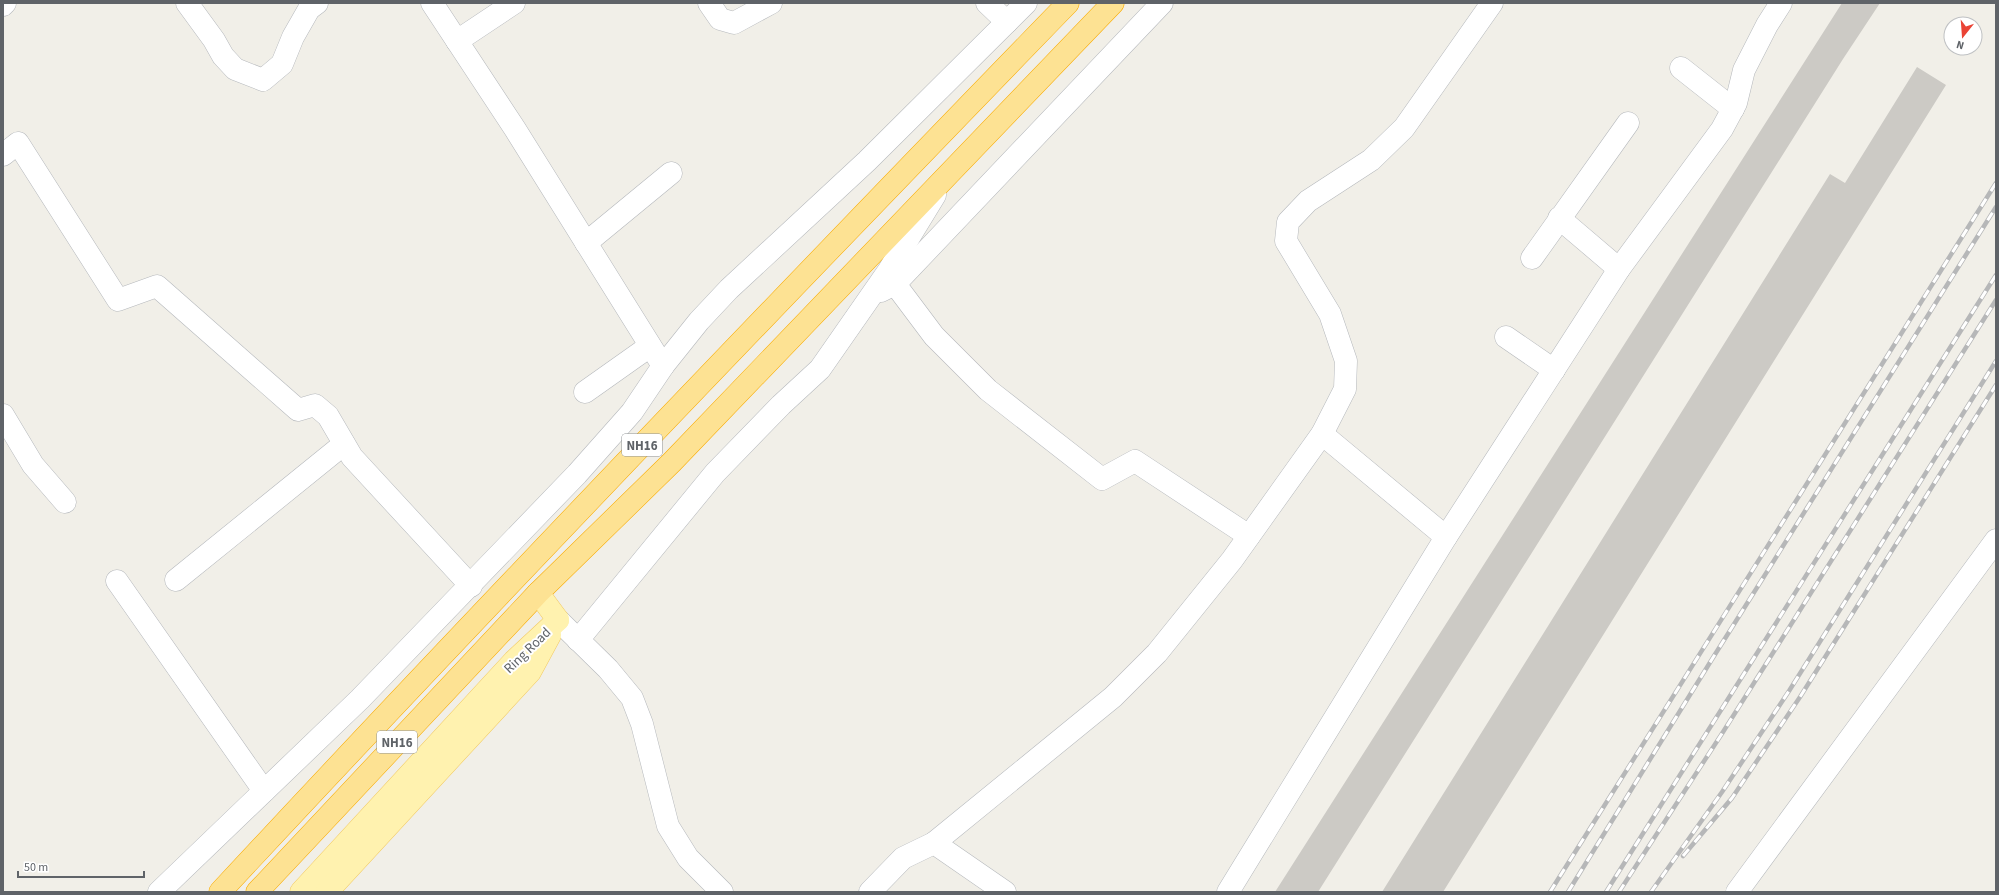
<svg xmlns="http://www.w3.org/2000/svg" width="1999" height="895" viewBox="0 0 1999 895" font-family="'Source Sans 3',sans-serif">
<rect width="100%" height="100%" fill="#f1efe8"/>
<g fill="#cccac5">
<path d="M 1842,3 L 1880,3 L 1843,59 L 1318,892 L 1275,892 Z"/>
<path d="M 1917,67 L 1946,85 L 1443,892 L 1382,892 L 1830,174 L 1845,183 Z"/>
</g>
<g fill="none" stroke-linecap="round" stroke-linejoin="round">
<defs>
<g id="minor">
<path d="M 187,3 L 214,40 L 223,56 L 235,69 L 263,80 L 282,64 L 293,37 L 309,9 L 317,3"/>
<path d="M 432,3 L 515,129 L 663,366"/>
<path d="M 709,3 L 720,19 L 734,23 L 771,3"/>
<path d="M 987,3 L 1007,22"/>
<path d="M 3,5 L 5,3"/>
<path d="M 457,41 L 514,3"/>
<path d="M 1681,68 L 1733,109"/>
<path d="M 3,155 L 18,143 L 118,300 L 157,286 L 298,410 L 315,405 L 328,416 L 352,457 L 471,586"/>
<path d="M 1559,218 L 1619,269"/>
<path d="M 586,243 L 671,173"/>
<path d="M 1532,258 L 1628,123"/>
<path d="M 895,284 L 934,336 L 988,390 L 1102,479 L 1135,461 L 1249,536"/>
<path d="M 881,291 L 895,284 L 1162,3"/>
<path d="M 1506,337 L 1554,370"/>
<path d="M 585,392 L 650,346"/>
<path d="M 3,415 L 33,465 L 65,502"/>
<path d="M 1322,434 L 1446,537"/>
<path d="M 176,580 L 344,444"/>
<path d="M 117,581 L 264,791"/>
<path d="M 558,620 L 608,669 L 632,698 L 642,724 L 668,826 L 688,858 L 722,892"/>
<path d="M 578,640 L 715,473 L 781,405 L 820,369 L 889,270 L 935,195"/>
<path d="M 934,843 L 1113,697 L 1157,653 L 1232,560 L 1322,434 L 1345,389 L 1346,361 L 1330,314 L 1286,241 L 1288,222 L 1308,201 L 1371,160 L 1404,128 L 1492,3"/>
<path d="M 159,892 L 360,699 L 577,474 L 632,412 L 663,366 L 699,321 L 729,289 L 867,161 L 1026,3"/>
<path d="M 870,892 L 903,858 L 934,843 L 1005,892"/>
<path d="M 1228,892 L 1446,537 L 1619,269 L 1722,129 L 1736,103 L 1744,70 L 1767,25 L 1781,3"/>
<path d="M 1737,892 L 1996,540"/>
</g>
<g id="major">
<path d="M 538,593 L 558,620"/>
<path d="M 301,892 L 514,661 L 558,620"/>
<path d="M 327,892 L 530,672 L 550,635"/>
</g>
<g id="highway">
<path d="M 220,892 C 499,592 783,297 1068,3"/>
<path d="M 257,892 L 538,593 L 672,462 L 1113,3"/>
</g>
</defs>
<use href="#minor" stroke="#b5b8bc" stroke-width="23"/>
<use href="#major" stroke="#f2c960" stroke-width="23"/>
<use href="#highway" stroke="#f9ab00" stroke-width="23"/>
<use href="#minor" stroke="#fff" stroke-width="22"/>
<use href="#major" stroke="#fff2af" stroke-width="22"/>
<use href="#highway" stroke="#fde293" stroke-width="22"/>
<defs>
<g id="rail">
<path d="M 1683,856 L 1732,798 L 1800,697 L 1996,385"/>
<path d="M 1550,892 L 1996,183"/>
<path d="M 1568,892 L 1714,656 L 1996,207"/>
<path d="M 1606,892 L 1996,275"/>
<path d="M 1619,892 L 1723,732 L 1996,300"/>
<path d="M 1651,892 L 1722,792 L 1789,691 L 1996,361"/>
</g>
</defs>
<use href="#rail" stroke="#b6b7b8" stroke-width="4.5"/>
<use href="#rail" stroke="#fff" stroke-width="3" stroke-dasharray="9" stroke-linecap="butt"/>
</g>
<g text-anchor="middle" stroke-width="4" stroke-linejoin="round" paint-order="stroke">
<g fill="#fff" stroke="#8f9295" stroke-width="1">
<rect x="622" y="434" width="40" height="22" rx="3"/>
<rect x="377" y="731" width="40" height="22" rx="3"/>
</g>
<g font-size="13" font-weight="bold" fill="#5f6368">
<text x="642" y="450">NH16</text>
<text x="397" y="747">NH16</text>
</g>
<g font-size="14" fill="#5f6368" stroke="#fff">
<text transform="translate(527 650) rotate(-44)" y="5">Ring Road</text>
</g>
</g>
<rect width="1999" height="895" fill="none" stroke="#5f6368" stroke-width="8"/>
<g transform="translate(1963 36) rotate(197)"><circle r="19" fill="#ffffff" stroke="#bfc1c3"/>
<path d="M0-3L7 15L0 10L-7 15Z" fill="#ea4335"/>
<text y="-6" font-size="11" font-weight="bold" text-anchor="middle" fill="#5f6368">N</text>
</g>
<path d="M18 871v6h126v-6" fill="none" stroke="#5f6368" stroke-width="2"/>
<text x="24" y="871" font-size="12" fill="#5f6368" stroke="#ffffff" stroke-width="3" paint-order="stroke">50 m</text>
</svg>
